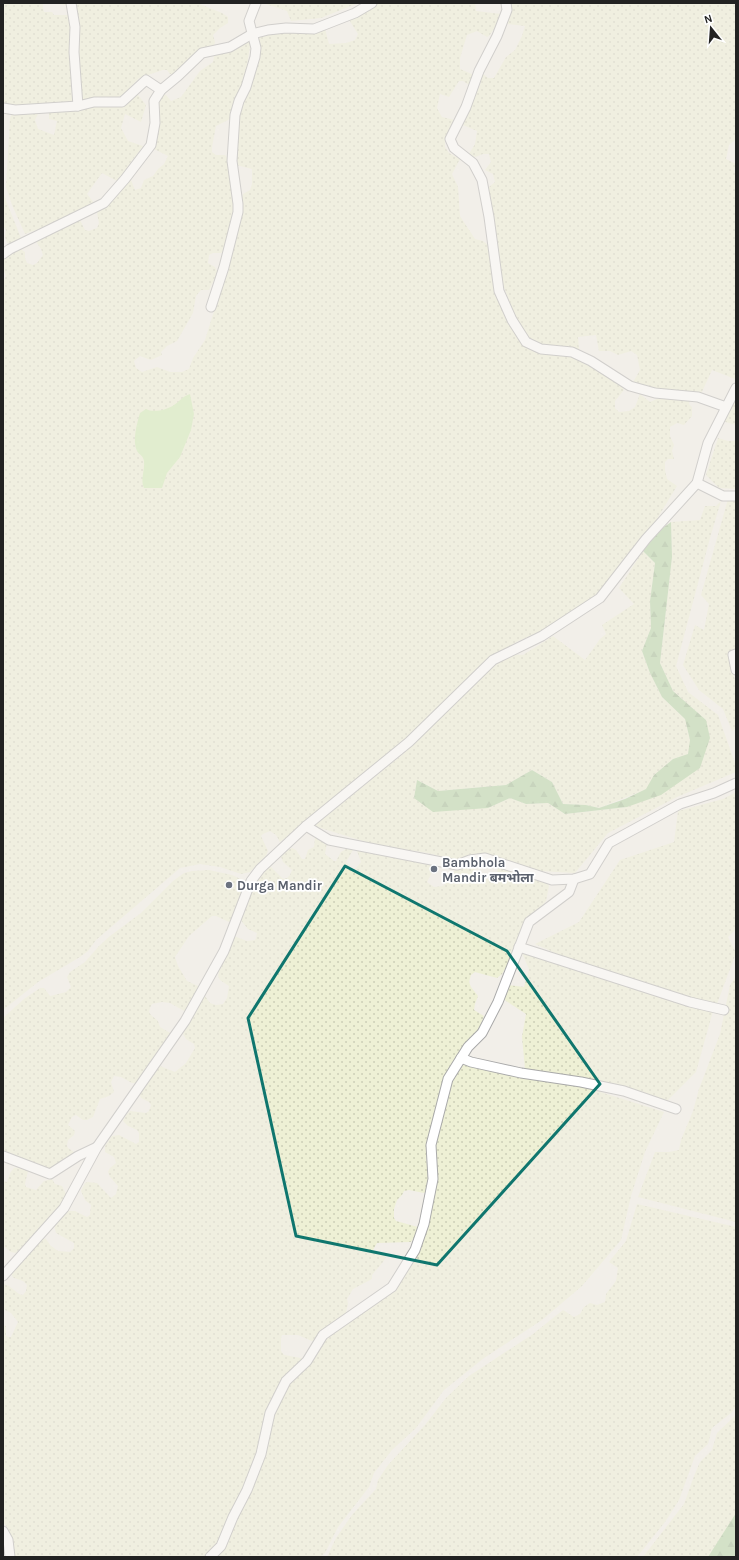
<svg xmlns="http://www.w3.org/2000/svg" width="739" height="1560" viewBox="0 0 739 1560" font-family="Karla,'Noto Sans Devanagari',sans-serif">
<defs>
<pattern id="farmland-dots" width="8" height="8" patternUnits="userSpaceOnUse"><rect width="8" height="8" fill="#eef0d5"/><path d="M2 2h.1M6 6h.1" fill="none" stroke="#ccceb7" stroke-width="1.8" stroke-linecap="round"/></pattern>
<pattern id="forest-firs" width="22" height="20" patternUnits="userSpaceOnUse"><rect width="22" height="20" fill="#add19e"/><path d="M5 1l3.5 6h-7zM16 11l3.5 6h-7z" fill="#95b388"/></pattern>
</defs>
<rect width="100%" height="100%" fill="#f2efe9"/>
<g fill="url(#farmland-dots)">
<path d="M 3,3 L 69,3 L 69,5 L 67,5 L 46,3 L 43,4 L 43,7 L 44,12 L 52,12 L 54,15 L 70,15 L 75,102 L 12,106 L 3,104 Z"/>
<path d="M 75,3 L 197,3 L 222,13 L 228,17 L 228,23 L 220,28 L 213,35 L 215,42 L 214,46 L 200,51 L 189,59 L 183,66 L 173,74 L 170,74 L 167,70 L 163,70 L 139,78 L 123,95 L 115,98 L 84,101 L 80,97 Z"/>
<path d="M 263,3 L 358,3 L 321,18 L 291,21 L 287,11 Z"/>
<path d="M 377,3 L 475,3 L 476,11 L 501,14 L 499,22 L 489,36 L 487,37 L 477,31 L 467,35 L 460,58 L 460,69 L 474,75 L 469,85 L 463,81 L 459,81 L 449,97 L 440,94 L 437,108 L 442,117 L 454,120 L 451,131 L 445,139 L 445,147 L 449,153 L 460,159 L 452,174 L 458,187 L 460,216 L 475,239 L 483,241 L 492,248 L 497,291 L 526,343 L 571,353 L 621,385 L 624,390 L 615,401 L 615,408 L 619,412 L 629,411 L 635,407 L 640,394 L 650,402 L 659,398 L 690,399 L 689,404 L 692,407 L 692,416 L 684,425 L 677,423 L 670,427 L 670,436 L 674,445 L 672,451 L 674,459 L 668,459 L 665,462 L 665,470 L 667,479 L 677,486 L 652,527 L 613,578 L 590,603 L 546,629 L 518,641 L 497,654 L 415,732 L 301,827 L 280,842 L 276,835 L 270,831 L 263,834 L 261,836 L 268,851 L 266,856 L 250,872 L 241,874 L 220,867 L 200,864 L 180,868 L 96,940 L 88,951 L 80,957 L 38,982 L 3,1010 L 3,281 L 6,276 L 3,269 L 3,260 L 19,248 L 25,252 L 25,258 L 27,263 L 33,265 L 37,263 L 43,255 L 41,249 L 35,240 L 76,219 L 80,220 L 85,230 L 89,231 L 97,228 L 99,223 L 97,213 L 99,210 L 114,199 L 129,178 L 131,180 L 135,190 L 141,188 L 144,180 L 153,176 L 158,169 L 164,164 L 168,156 L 154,149 L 153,148 L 157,104 L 162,94 L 166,95 L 171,101 L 181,97 L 200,71 L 213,62 L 214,57 L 213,55 L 248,39 L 251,40 L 246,72 L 230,119 L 216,126 L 212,147 L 212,152 L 216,155 L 225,155 L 228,159 L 235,211 L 224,250 L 221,253 L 213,253 L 209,255 L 208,263 L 215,267 L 217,271 L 216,276 L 209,290 L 201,290 L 196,296 L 193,313 L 177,341 L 167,346 L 161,352 L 162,355 L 151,360 L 140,356 L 134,361 L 136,368 L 142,372 L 157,367 L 170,372 L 182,372 L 189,369 L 193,358 L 205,340 L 225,276 L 228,272 L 236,233 L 241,220 L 243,206 L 242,198 L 243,194 L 250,190 L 252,184 L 252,169 L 236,165 L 235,129 L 258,36 L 260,34 L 325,29 L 329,44 L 346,43 L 355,40 L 358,34 L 348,18 Z"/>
<path d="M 508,3 L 736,3 L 736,139 L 729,145 L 726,159 L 736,164 L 734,170 L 736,177 L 735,379 L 712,370 L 701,394 L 660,390 L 632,384 L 640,370 L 637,355 L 631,351 L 618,355 L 610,351 L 599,351 L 596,335 L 578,337 L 579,349 L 574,350 L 556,348 L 534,342 L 520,329 L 500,277 L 490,208 L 489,187 L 495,182 L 493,174 L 485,170 L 491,162 L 489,154 L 483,154 L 475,157 L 469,154 L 475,144 L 477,131 L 463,125 L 471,101 L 480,86 L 482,73 L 488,78 L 494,78 L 506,57 L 515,50 L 522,36 L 525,26 L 507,24 Z"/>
<path d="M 138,95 L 146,105 L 141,122 L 125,114 L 121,128 L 128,141 L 143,146 L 117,181 L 102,173 L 87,194 L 94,203 L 42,228 L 25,234 L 12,205 L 6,187 L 10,118 L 12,113 L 39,112 L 35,120 L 38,129 L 54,135 L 57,121 L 49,119 L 49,112 L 82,109 L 94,105 L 120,107 L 132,96 Z"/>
<path d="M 3,189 L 5,198 L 21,238 L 16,243 L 7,243 L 5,237 L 6,230 L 3,226 Z"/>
<path d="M 736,397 L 736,425 L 722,421 Z"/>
<path d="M 718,438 L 728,441 L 736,441 L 736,489 L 719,488 L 706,475 Z"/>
<path d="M 728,499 L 736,500 L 736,649 L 728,653 L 736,684 L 736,728 L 732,731 L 723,709 L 699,690 L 683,665 L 695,625 L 704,630 L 709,604 L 701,595 Z"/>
<path d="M 721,501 L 710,538 L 676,666 L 688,692 L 718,715 L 736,766 L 736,772 L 677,797 L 608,833 L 575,873 L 540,871 L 503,859 L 478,854 L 455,860 L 428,853 L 376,845 L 314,826 L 402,755 L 493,665 L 508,654 L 523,655 L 553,636 L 585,660 L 600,639 L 606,634 L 602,625 L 634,604 L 619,588 L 643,551 L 655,563 L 650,601 L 651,628 L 642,651 L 650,673 L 662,697 L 685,719 L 690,740 L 689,754 L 673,759 L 654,775 L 647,789 L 599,808 L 586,805 L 563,804 L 552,782 L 532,770 L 506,785 L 438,791 L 417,780 L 414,798 L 488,808 L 510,798 L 526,804 L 548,803 L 565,814 L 627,807 L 700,768 L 706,720 L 673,691 L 660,663 L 672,557 L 671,522 L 700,520 L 705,506 L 716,506 Z"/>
<path d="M 736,792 L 736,929 L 728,937 L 736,953 L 717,1004 L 694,1000 L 582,965 L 535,944 L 579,922 L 620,860 L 674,842 L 678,811 L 723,799 Z"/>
<path d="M 315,838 L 319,838 L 327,843 L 325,854 L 334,861 L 336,861 L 341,852 L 351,846 L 353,850 L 346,862 L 353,869 L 356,868 L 361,862 L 357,851 L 362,848 L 431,865 L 432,872 L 427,882 L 434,887 L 443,886 L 453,872 L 459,868 L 475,863 L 474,872 L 478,877 L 482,879 L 493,879 L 496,876 L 498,868 L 518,872 L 546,882 L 549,886 L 546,901 L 540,908 L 502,974 L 497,978 L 475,972 L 471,975 L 469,982 L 471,987 L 478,996 L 475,1004 L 474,1010 L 484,1016 L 477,1034 L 460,1052 L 444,1076 L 428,1138 L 426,1160 L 429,1174 L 428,1189 L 424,1193 L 409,1190 L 404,1191 L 402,1195 L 397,1200 L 394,1209 L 394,1218 L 396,1221 L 418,1227 L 415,1236 L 411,1242 L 377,1243 L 373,1250 L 380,1255 L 387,1255 L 383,1262 L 372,1275 L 372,1279 L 353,1289 L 347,1299 L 348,1304 L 345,1316 L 314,1342 L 298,1335 L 282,1335 L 281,1338 L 281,1351 L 284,1355 L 301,1358 L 302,1361 L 264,1420 L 260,1435 L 257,1457 L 247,1482 L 218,1541 L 212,1551 L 206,1557 L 14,1557 L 9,1530 L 3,1522 L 3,1325 L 6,1326 L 6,1336 L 8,1337 L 11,1337 L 18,1322 L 11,1313 L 3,1309 L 3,1286 L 4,1284 L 9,1286 L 19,1294 L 23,1295 L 26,1291 L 27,1285 L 23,1281 L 14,1278 L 12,1276 L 12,1272 L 42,1238 L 46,1239 L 50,1245 L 58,1251 L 70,1252 L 74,1248 L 74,1243 L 56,1233 L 54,1225 L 64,1215 L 69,1211 L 75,1211 L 87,1217 L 90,1215 L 91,1205 L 85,1200 L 81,1191 L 85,1183 L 88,1182 L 97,1183 L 111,1198 L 116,1194 L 118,1186 L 110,1177 L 108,1172 L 110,1168 L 116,1163 L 114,1157 L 105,1152 L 105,1146 L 112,1136 L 119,1135 L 136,1144 L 139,1142 L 139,1133 L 137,1130 L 128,1126 L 123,1121 L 126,1115 L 130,1111 L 146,1113 L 149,1111 L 151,1105 L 149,1102 L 141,1098 L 139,1093 L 157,1068 L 160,1066 L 175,1072 L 186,1063 L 195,1048 L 194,1044 L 186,1039 L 183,1034 L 201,999 L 205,996 L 210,1003 L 216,1005 L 223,1004 L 227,998 L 229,986 L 220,980 L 218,976 L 219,971 L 222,961 L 228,953 L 234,936 L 247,941 L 255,940 L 256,938 L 257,933 L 248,929 L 243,923 L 241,920 L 247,902 L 259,875 L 267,867 L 271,867 L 283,879 L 287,878 L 290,875 L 292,870 L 283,862 L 281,857 L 284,852 L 292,848 L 296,850 L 302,859 L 305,859 L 308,850 L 314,847 Z"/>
<path d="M 209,870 L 232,875 L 243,880 L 246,883 L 232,921 L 229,922 L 216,916 L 212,916 L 189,936 L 175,957 L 178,966 L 187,981 L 198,986 L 199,990 L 186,1012 L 170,1003 L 162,1002 L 152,1004 L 150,1008 L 149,1012 L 151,1015 L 158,1021 L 160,1027 L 172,1034 L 147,1066 L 141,1078 L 137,1083 L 132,1083 L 121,1077 L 114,1076 L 111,1082 L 114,1092 L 109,1096 L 100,1099 L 93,1117 L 87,1120 L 83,1120 L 76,1115 L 72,1117 L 68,1125 L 75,1131 L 74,1135 L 68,1140 L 67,1145 L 68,1148 L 74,1152 L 73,1156 L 55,1167 L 47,1169 L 3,1152 L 3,1018 L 24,999 L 40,988 L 44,988 L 50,996 L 66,992 L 71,987 L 67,977 L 70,972 L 85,962 L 99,946 L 110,936 L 141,913 L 173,881 L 184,873 L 192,871 Z"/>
<path d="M 522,953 L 628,987 L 713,1011 L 696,1072 L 667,1101 L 627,1088 L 525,1069 L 522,1037 L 526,1014 L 503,999 L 508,985 L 524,987 L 529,969 Z"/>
<path d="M 736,976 L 736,1222 L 638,1197 L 655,1152 L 669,1152 L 679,1150 L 681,1140 L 693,1111 L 699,1089 L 720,1034 L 730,985 Z"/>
<path d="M 466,1063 L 591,1089 L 664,1112 L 645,1152 L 631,1196 L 621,1240 L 582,1286 L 542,1320 L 484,1358 L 444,1390 L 416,1428 L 392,1450 L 374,1473 L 369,1487 L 338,1527 L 325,1553 L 321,1557 L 215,1557 L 226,1544 L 275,1407 L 289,1383 L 326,1337 L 395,1289 L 417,1253 L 435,1139 L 455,1072 Z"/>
<path d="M 20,1167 L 28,1171 L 25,1184 L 26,1187 L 36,1190 L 44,1181 L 52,1179 L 55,1184 L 62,1186 L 67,1196 L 63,1203 L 16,1253 L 11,1252 L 3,1246 L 3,1181 L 7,1182 L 10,1173 L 14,1168 Z"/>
<path d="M 637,1204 L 736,1227 L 736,1407 L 731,1413 L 712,1428 L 708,1444 L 695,1456 L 679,1500 L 665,1522 L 637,1557 L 327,1557 L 336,1538 L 352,1515 L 376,1489 L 378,1480 L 388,1465 L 425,1425 L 446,1398 L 469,1376 L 533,1334 L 563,1310 L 574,1317 L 580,1314 L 584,1307 L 590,1303 L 597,1305 L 605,1302 L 606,1294 L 616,1281 L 618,1268 L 609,1262 L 626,1241 Z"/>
<path d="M 736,1415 L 736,1513 L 723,1535 L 708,1557 L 643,1557 L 684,1504 L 694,1476 L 700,1462 L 712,1450 L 717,1433 Z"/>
</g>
<path fill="#cdebb0" d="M 190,394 L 194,414 L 191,430 L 180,457 L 167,473 L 162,488 L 144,488 C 140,480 145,470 144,461 C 143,455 139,455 137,451 C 132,441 137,423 140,413 L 146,409 C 153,413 167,410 174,405 C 180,401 183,396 190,394 Z"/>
<g fill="url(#forest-firs)">
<path d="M 671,522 L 672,557 L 660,663 L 673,691 L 706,720 L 710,738 L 700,768 L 661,795 L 627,807 L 565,814 L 548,803 L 526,804 L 510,798 L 488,808 L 433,812 L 414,798 L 417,780 L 438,791 L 506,785 L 532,770 L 552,782 L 563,804 L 586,805 L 599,808 L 625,799 L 646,789 L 654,775 L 673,759 L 688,754 L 690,740 L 685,719 L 662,697 L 650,673 L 642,651 L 651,628 L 650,601 L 655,563 L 643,551 L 645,541 Z"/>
<path d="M 736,1513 L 736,1557 L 708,1557 Z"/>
</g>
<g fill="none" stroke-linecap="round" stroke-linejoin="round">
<defs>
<g id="minor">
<path d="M 71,3 L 75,27 L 74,52 L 78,106"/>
<path d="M 506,3 L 507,10 L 497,36 L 479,71 L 466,107 L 450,139 L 454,148 L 473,163 L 482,180 L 489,217 L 499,291 L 512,320 L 526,342 L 541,349 L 572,352 L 591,361 L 630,386 L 655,393 L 698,397 L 726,407"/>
<path d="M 3,108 L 15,110 L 78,106 L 94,102 L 122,102 L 146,80 L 161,90"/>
<path d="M 3,254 L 10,249 L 104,203 L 125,179 L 151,145 L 155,123 L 154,101 L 161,90 L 178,76 L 202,53 L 230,47 L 252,34 L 268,30 L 286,28 L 314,29 L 355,13 L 372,3"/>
<path d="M 211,307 L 224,267 L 238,212 L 238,204 L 232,161 L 235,115 L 239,101 L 246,87 L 255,57 L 256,48 L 249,21 L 256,3"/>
<path d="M 697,483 L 723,496 L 736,496"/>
<path d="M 736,654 L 733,655 L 736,670"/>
<path d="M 306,826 L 329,840 L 457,865 L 470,860 L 485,858 L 552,880 L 574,879 L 590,874 L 609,843 L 680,804 L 714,793 L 736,783"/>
<path d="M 519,947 L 690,1002 L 724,1010"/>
<path d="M 461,1058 L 471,1062 L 521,1073 L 581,1082 L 624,1091 L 676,1109"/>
<path d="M 3,1156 L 50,1174 L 78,1156 L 97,1147"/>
<path d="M 3,1276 L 64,1208 L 97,1147 L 185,1021 L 224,951 L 251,881 L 260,869 L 306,826 L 409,742 L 493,660 L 542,636 L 600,598 L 646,539 L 697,483 L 708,443 L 736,388"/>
<path d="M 3,1531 L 8,1540 L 10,1557"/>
<path d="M 210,1557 L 221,1546 L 233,1517 L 247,1490 L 261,1454 L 270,1413 L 286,1381 L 307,1361 L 323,1335 L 392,1287 L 415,1250 L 424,1224 L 433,1179 L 431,1145 L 448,1079 L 468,1047 L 482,1033 L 498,1002 L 529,922 L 569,892 L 574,879"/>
</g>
</defs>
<use href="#minor" stroke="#a9a9a9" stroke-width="11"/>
<use href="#minor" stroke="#fff" stroke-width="9"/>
</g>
<path d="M0 0H739V1560H0ZM 345,866 L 507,951 L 600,1084 L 437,1265 L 296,1236 L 248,1018 Z" fill="#f2efe9" fill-opacity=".55" fill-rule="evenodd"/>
<path fill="none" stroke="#0f766e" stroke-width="3" stroke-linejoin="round" d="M 345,866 L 507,951 L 600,1084 L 437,1265 L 296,1236 L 248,1018 Z"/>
<g fill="#6b7280" stroke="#fff" stroke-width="1.5">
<circle cx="434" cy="869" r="4"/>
<circle cx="229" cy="885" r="4"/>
</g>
<g text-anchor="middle" stroke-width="3.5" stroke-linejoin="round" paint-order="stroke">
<g font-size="13" font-weight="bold" fill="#5b616d" stroke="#fff" text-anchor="start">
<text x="442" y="867">Bambhola<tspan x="442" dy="15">Mandir बमभोला</tspan></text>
<text x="237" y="890">Durga Mandir</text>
</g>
</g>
<rect width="739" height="1560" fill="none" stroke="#222222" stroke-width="8"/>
<g transform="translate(711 28) rotate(343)" stroke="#ffffff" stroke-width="3" paint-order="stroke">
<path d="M0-3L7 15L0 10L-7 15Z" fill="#222222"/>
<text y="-6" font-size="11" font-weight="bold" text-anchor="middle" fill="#222222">N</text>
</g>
</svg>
